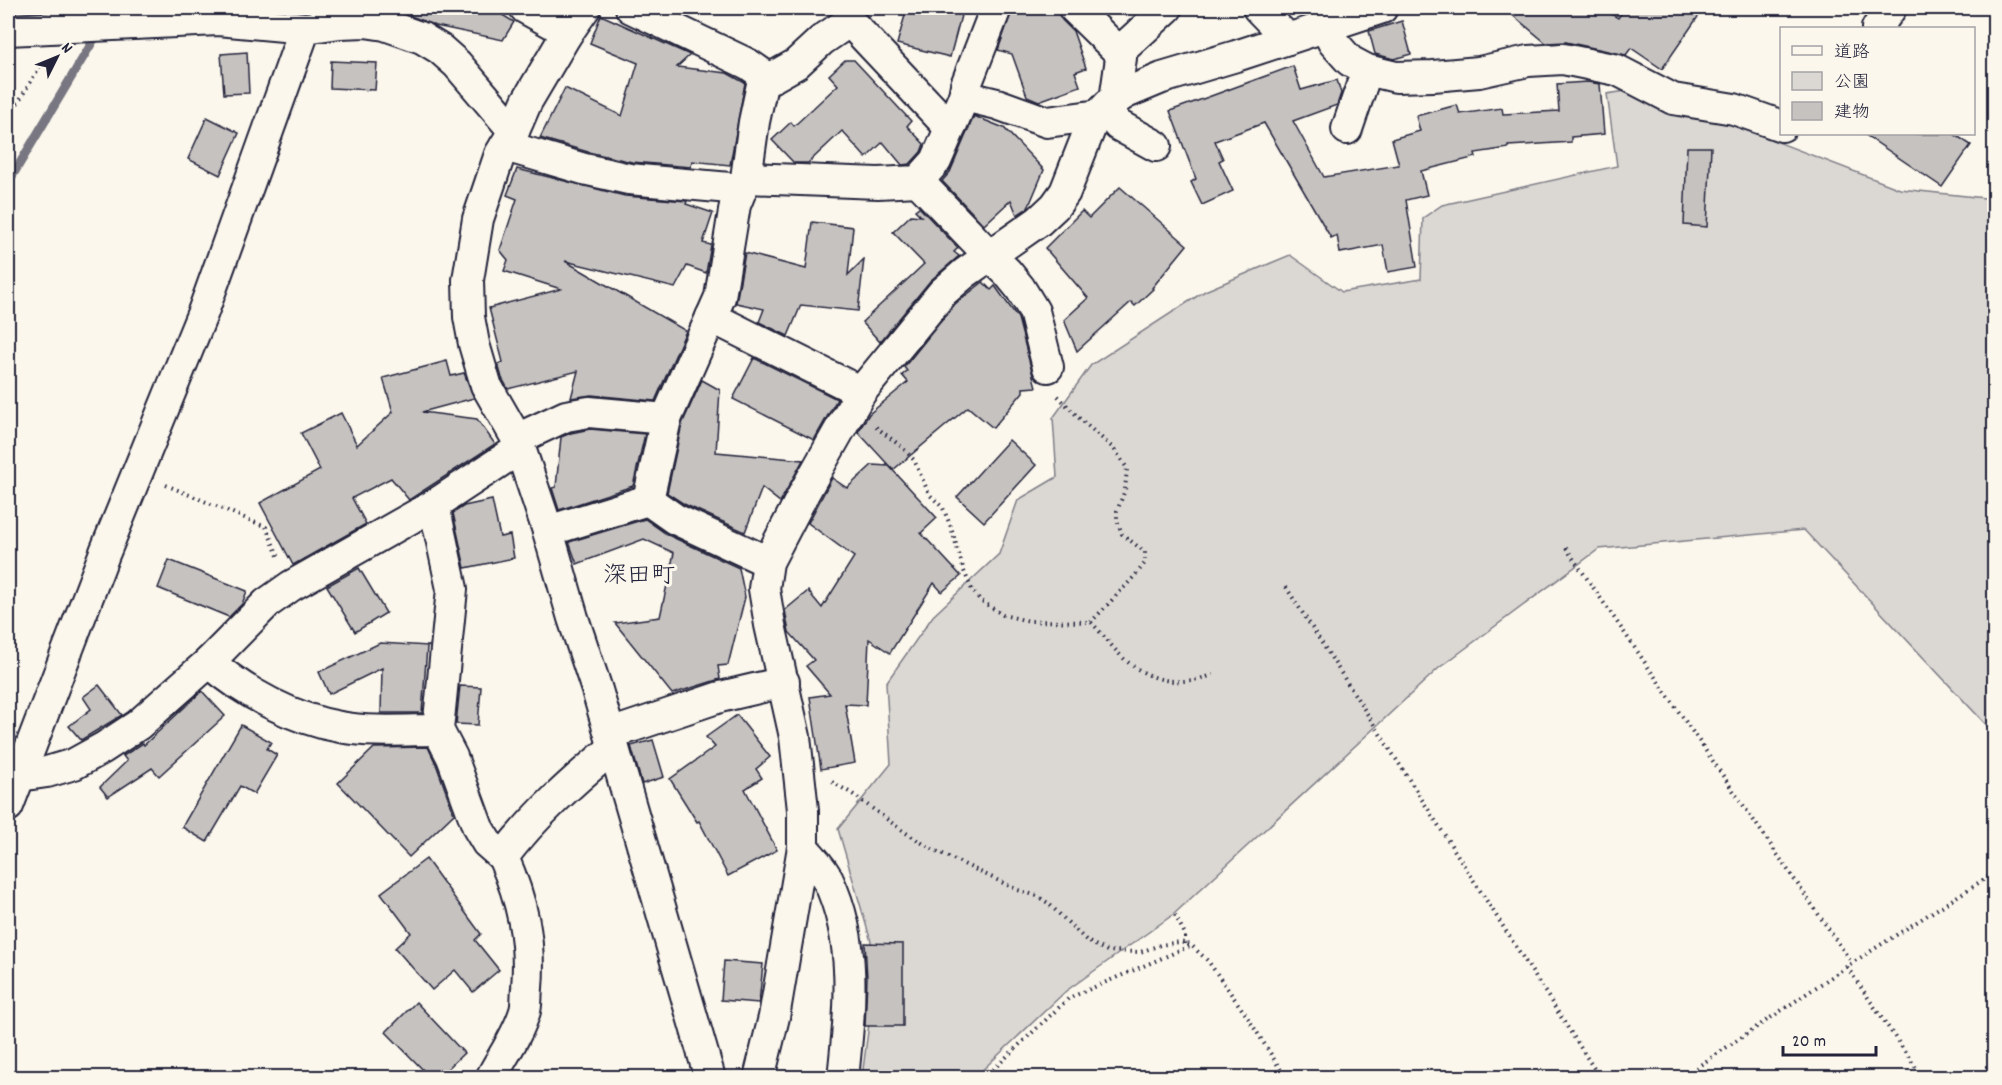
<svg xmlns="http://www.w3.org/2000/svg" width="2002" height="1085" viewBox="0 0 2002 1085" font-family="Dekko,'Klee One',sans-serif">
<rect width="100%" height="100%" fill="#fbf7ec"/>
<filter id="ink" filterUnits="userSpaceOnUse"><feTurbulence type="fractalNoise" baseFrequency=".0167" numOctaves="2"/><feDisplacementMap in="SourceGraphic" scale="12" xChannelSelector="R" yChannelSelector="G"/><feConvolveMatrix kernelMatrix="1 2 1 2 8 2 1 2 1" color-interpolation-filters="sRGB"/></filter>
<g filter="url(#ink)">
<path fill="#dbd8d3" stroke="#7e7d87" stroke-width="1.5" d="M 1626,91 L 1697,111 L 1900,189 L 1994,199 L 1994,733 L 1804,530 L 1599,549 L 1439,668 L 1174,914 L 1066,991 L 975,1077 L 862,1077 L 877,962 L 838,829 L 891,764 L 886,683 L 933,616 L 999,554 L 1018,500 L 1057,477 L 1053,418 L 1091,365 L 1205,291 L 1290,255 L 1342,292 L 1421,279 L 1423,218 L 1442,205 L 1617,166 L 1607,94 Z"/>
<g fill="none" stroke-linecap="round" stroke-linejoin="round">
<path stroke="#787681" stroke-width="9" d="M 8,183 L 99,31"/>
</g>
<g fill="#c6c2c0" stroke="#22223b" stroke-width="1.5">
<path d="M 402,8 L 491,8 L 514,22 L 503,40 L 436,26 L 401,12 Z"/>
<path d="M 907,8 L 963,8 L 950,57 L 897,44 Z"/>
<path d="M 1013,8 L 1057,8 L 1058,13 L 1062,20 L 1073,31 L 1086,68 L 1075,72 L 1080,86 L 1039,101 L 1027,96 L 1012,54 L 998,50 Z"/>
<path d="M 1504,8 L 1602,8 L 1618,18 L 1625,8 L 1704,8 L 1662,69 L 1631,48 L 1626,55 L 1566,42 L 1546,43 Z"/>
<path d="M 601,15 L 690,55 L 677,67 L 727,73 L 745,83 L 730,165 L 692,161 L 691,167 L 632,162 L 588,152 L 540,138 L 565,88 L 622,116 L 638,63 L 590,43 Z"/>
<path d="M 1402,21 L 1411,54 L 1394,59 L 1375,54 L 1369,31 Z"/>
<path d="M 247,52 L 249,93 L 224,94 L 221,54 Z"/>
<path d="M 845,60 L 854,60 L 911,121 L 907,126 L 924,144 L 921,152 L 910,164 L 902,165 L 883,142 L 866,158 L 842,131 L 808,163 L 794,163 L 772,140 L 791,122 L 794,126 L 838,85 L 829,75 Z"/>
<path d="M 331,61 L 377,63 L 375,90 L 330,88 Z"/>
<path d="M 1293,66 L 1301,90 L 1337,80 L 1341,93 L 1337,105 L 1293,121 L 1324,177 L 1399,165 L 1392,139 L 1420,131 L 1416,116 L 1457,105 L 1460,114 L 1502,108 L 1503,114 L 1559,111 L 1557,84 L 1587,82 L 1600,84 L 1604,134 L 1571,137 L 1571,142 L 1508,146 L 1508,148 L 1475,153 L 1476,157 L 1421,171 L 1427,195 L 1406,200 L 1417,267 L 1388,272 L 1383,245 L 1340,253 L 1337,235 L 1331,238 L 1264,123 L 1215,141 L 1223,159 L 1219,161 L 1233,191 L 1202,205 L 1191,182 L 1196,179 L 1170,111 Z"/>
<path d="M 974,116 L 1004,128 L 1044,170 L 1028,208 L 1017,215 L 1011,200 L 984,225 L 942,181 L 950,172 Z"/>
<path d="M 207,117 L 239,133 L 220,175 L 188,159 Z"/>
<path d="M 1864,134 L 1954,134 L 1971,145 L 1942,187 Z"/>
<path d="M 1687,147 L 1711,147 L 1707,227 L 1684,225 Z"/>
<path d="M 517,169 L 625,196 L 687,201 L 686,204 L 713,213 L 703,243 L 711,245 L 706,273 L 687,266 L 675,288 L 565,261 L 686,331 L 655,401 L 591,395 L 571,398 L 578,371 L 508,389 L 502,378 L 498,364 L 503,362 L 489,308 L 561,289 L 504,271 L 508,260 L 500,250 L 517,199 L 507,195 Z"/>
<path d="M 1120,187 L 1187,245 L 1152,288 L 1153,289 L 1135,306 L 1131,302 L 1077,351 L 1064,320 L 1088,298 L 1045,248 L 1082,211 L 1089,218 Z"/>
<path d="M 919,207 L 958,248 L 954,252 L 959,256 L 930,281 L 880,342 L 862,322 L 924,264 L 893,232 L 911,215 L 921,216 L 915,210 Z"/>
<path d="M 812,222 L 853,227 L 848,275 L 864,259 L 858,311 L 801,305 L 788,336 L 759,322 L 764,309 L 736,303 L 745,253 L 806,269 Z"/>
<path d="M 983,282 L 991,290 L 995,286 L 1018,318 L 1036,387 L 1023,388 L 1023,392 L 993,428 L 968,407 L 893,470 L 858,432 L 869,414 L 908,382 L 902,375 L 907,371 L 904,367 L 955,304 Z"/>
<path d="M 754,358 L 837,399 L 814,440 L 733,399 Z"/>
<path d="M 447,361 L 451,376 L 464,373 L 474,398 L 422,412 L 477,419 L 495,444 L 409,500 L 391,478 L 352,498 L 366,524 L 293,565 L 260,503 L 320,470 L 301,433 L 341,413 L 357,445 L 393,412 L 383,378 Z"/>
<path d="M 702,380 L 720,390 L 716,452 L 803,460 L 780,502 L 762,488 L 745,532 L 684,504 L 667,493 L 682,424 Z"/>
<path d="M 590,429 L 645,434 L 633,486 L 559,510 L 552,488 L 556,487 L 561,437 L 571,433 Z"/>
<path d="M 1009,440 L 1036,465 L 984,522 L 957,497 Z"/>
<path d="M 872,465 L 889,466 L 937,518 L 921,533 L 961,576 L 942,592 L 934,583 L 890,653 L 869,639 L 866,705 L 845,704 L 855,763 L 821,769 L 810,697 L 830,694 L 806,666 L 814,660 L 789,632 L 785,610 L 808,591 L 822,608 L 854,557 L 808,523 L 832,478 L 847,488 Z"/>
<path d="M 492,500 L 500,537 L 510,535 L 514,558 L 465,568 L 453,513 L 464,506 Z"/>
<path d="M 645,519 L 668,535 L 739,568 L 745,597 L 728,665 L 718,666 L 720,679 L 672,694 L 615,623 L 660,617 L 674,553 L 644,539 L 577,564 L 569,542 Z"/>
<path d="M 169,560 L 247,591 L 242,604 L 229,617 L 158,588 Z"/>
<path d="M 359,568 L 386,613 L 355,632 L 327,586 Z"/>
<path d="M 380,643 L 429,646 L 427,647 L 422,713 L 381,713 L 382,668 L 329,694 L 319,672 Z"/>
<path d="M 99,685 L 122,715 L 81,740 L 69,726 L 91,709 L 83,697 Z"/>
<path d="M 460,686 L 481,687 L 478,725 L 456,724 Z"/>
<path d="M 202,691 L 225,716 L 159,776 L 152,768 L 108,797 L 100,787 L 127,761 L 123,756 L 143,743 L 144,745 Z"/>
<path d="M 737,715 L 770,757 L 756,769 L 762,778 L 745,789 L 777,850 L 728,876 L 699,821 L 697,822 L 670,779 L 715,747 L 706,737 Z"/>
<path d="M 241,725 L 271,742 L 267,749 L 277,755 L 254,794 L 240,786 L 207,842 L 182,827 Z"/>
<path d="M 653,740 L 664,777 L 642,784 L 631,746 Z"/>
<path d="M 428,747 L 436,764 L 454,814 L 409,857 L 338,783 L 374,748 Z"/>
<path d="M 426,859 L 481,934 L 475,940 L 499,970 L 473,992 L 455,970 L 432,990 L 395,948 L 411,933 L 381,893 Z"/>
<path d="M 865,943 L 903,944 L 903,1026 L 865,1026 L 867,978 Z"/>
<path d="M 724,961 L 763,964 L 759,1003 L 721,1000 Z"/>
<path d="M 416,1002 L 464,1053 L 439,1077 L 430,1077 L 386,1032 Z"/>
</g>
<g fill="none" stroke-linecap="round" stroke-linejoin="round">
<defs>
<g id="minor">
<path d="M 525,8 L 554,24 L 566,35"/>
<path d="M 585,8 L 566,35 L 527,101 L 514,131 L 500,154 L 478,219 L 468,280 L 469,317 L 474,344 L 486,385 L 517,439 L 548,531 L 573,618 L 597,690 L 710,1078"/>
<path d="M 631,8 L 748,64 L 764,75 L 773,77 L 796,64 L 822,40 L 844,25 L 854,26 L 950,128"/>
<path d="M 1074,8 L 1119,52 L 1121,58 L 1115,100"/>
<path d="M 1258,8 L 1288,39"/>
<path d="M 1325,26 L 1333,42 L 1350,61 L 1367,70 L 1396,77 L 1433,76 L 1479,72 L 1528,61 L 1563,59 L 1617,70 L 1673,99 L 1734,109 L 1782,126"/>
<path d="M 1877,28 L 1891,8"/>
<path d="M 8,30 L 218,20 L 305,28 L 340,23 L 365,22 L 385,25 L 422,38 L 440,49 L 457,64 L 514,131"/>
<path d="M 1119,52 L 1167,8"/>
<path d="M 764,75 L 754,122 L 746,178 L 735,205 L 720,297 L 666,419 L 648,500 L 675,519 L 768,562"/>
<path d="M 964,96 L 966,85 L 996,8"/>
<path d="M 1105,109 L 1118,125 L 1156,146"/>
<path d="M 1347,129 L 1367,70"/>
<path d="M 505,146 L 584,169 L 629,179 L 741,189"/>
<path d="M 746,178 L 878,183 L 918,181 L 936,161 L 964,96 L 997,104 L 1047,122 L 1099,115"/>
<path d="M 918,181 L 991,257 L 1007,272 L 1020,288 L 1034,311 L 1048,367"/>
<path d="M 711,317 L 861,392"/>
<path d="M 517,439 L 566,416 L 589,412 L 666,419"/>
<path d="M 434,505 L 452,589 L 438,730 L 452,757 L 478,828 L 487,843 L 503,857"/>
<path d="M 548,531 L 648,500"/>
<path d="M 209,662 C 245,693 293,719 340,727 C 371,733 407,730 438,730"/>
<path d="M 610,734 L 720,697 L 784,682"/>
<path d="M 19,776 L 47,772 L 74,764 L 103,748 L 138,725 L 209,662 L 267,603 L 291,586 L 434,505 L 519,449"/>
<path d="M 8,806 L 105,552 L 203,312 L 305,28"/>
<path d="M 803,847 C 811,857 823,868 828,880 C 858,943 850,1011 843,1078"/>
<path d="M 491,1078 C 503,1055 518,1035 525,1011 C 527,1004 526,995 527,988 C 531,940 522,900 503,857 C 535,815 573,781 613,748"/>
<path d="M 759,1078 L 774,1017 L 803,847 L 803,810 L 795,737 L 770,625 L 764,589 L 768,562 L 805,491 L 861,392 L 943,292 L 965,273 L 1039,221 L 1055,206 L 1065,192 L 1093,121 L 1109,104 L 1126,93 L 1162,78 L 1236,56 L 1382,8"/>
</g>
</defs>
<use href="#minor" stroke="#22223b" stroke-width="34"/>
<g stroke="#22223b" stroke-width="4" stroke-dasharray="1.5 4.5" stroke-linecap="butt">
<path d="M 8,119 L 45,58"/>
<path d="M 1058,396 L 1078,417 L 1114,449 L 1127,468 L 1125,490 L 1117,511 L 1117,520 L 1122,534 L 1145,552 L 1145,563 L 1134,577 L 1091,622"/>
<path d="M 876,427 L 902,447 L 914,460 L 929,494 L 943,508 L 951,527 L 964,571 L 972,590 L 980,600 L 1003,615 L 1029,621 L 1091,622 C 1103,634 1117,654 1129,663 C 1156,684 1183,685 1213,675"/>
<path d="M 166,485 L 266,527 L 279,558"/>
<path d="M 1566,548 L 1852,963"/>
<path d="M 1286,587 L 1600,1078"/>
<path d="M 832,782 L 851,793 L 903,831 L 930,848 L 1018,890 L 1037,896 L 1048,903 L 1087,941 L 1107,951 L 1140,952 L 1160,945 L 1180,942 L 1191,945 L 1208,961 L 1246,1015 L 1286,1078"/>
<path d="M 1175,915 L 1185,934 L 1185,944"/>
<path d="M 1847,967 L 1923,1078"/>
<path d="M 984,1078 L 1069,998 L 1190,946"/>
<path d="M 1681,1078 L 1852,963 L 1994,873"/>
</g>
<use href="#minor" stroke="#fbf7ec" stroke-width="30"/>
</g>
</g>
<g text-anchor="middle" stroke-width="6" stroke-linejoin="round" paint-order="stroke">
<g font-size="24" fill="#22223b" stroke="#fbf7ec">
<text x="639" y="582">深田町</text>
</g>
</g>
<rect width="2002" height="1085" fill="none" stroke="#fbf7ec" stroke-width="30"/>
<rect x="15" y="15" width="1972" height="1055" fill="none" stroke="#22223b" stroke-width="2" filter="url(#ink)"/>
<rect x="1780" y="27" width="195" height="108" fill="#fbf7ec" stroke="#a4a2a5" stroke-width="1.5"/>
<rect x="1792" y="46" width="30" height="9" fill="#fbf7ec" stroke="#a4a2a5" stroke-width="1.5"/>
<text x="1834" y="57" font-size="18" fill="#22223b">道路</text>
<rect x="1792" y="72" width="30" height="18" fill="#dbd8d3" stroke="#a4a2a5" stroke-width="1.5"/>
<text x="1834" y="87" font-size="18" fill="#22223b">公園</text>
<rect x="1792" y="102" width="30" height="18" fill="#c6c2c0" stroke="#a4a2a5" stroke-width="1.5"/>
<text x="1834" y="117" font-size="18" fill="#22223b">建物</text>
<g transform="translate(57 57) rotate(47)" stroke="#fbf7ec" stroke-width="4.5" paint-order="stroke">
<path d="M0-4.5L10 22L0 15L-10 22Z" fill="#22223b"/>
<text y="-9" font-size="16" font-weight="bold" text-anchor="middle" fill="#22223b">N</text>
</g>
<path d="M1783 1046v9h93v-9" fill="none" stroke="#22223b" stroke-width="3"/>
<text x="1792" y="1046" font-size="18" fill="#22223b" stroke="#fbf7ec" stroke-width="4.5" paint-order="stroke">20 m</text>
</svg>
